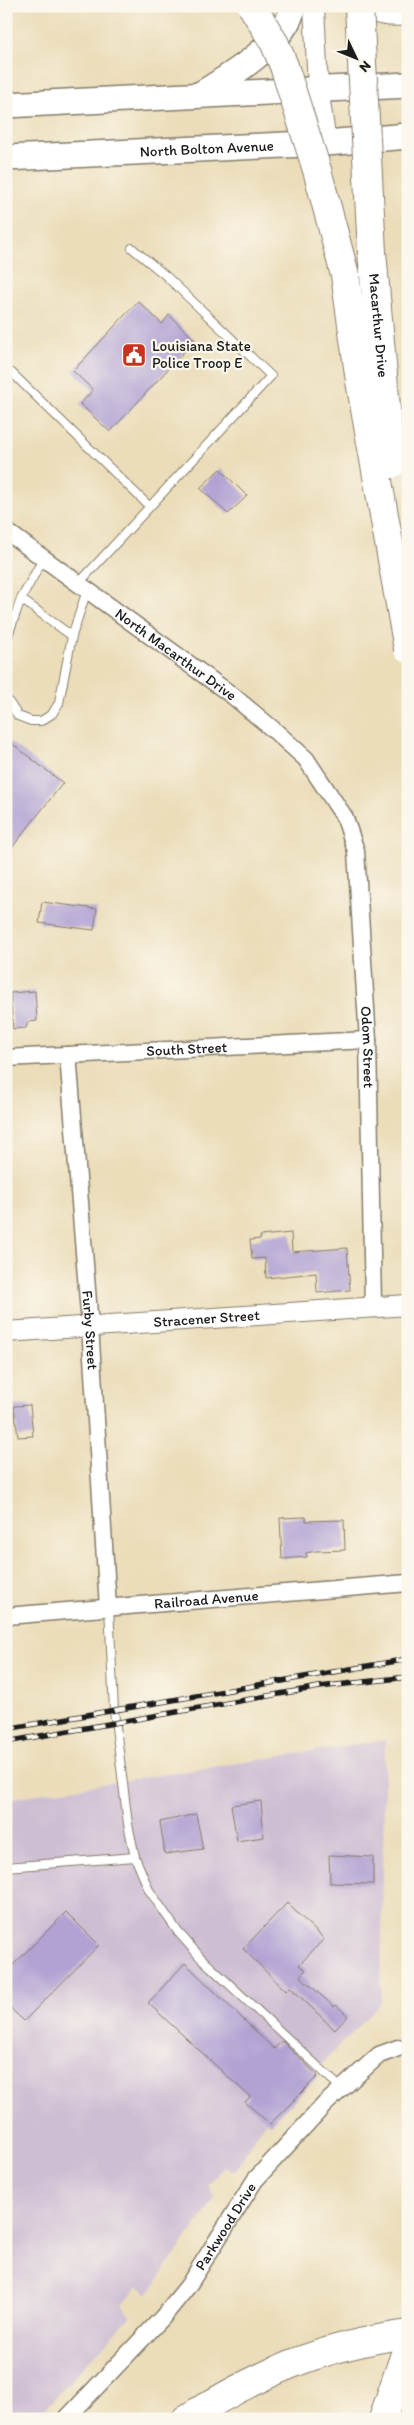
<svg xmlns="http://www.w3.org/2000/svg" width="414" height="2425" viewBox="0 0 414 2425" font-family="Itim,sans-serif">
<rect width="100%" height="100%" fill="#fbf7ec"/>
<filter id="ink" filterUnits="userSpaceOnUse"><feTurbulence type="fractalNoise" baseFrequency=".02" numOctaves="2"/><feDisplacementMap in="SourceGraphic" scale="10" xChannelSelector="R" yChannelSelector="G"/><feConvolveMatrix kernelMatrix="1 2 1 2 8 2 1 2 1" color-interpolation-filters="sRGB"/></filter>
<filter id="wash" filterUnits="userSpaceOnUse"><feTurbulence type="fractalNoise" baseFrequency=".0096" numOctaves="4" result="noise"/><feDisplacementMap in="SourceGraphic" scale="20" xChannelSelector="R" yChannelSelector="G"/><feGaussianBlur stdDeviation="1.12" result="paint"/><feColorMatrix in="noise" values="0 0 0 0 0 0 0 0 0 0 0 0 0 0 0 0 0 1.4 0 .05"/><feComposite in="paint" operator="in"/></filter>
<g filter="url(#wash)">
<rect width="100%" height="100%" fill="#ebddb9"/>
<path fill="#cdbed3" d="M 385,1740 L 381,2003 L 263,2125 L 234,2172 L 224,2167 L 208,2185 L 215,2198 L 148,2294 L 138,2286 L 122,2305 L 131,2316 L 35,2419 L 6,2419 L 6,1799 Z"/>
<g id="blocks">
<g fill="#b1a2d3">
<path d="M 138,301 L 162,324 L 169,315 L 195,340 L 110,432 L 80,404 L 93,390 L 73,371 Z"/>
<path d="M 220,469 L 247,496 L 228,514 L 200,488 Z"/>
<path d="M 6,739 L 63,783 L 6,855 Z"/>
<path d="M 42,902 L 97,909 L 94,930 L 39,923 Z"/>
<path d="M 35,991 L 37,1021 L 28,1022 L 26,1028 L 13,1029 L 10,993 Z"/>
<path d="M 291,1233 L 292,1252 L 347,1248 L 350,1290 L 317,1293 L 316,1273 L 266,1278 L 265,1258 L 252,1259 L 250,1240 L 261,1239 L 260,1236 Z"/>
<path d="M 30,1405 L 33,1436 L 18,1437 L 14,1406 Z"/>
<path d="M 306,1517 L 306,1521 L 344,1520 L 345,1550 L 316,1551 L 306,1553 L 307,1557 L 282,1559 L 280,1518 Z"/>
<path d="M 261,1801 L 264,1837 L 237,1841 L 231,1805 Z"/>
<path d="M 196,1814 L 203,1849 L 165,1854 L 160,1822 Z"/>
<path d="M 329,1855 L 373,1857 L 373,1884 L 330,1883 Z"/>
<path d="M 287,1903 L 324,1939 L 299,1965 L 306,1970 L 300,1976 L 334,2007 L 336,2005 L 348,2016 L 335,2030 L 290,1987 L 286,1991 L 243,1949 Z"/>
<path d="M 66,1912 L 99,1945 L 24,2021 L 6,2004 L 6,1972 Z"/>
<path d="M 185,1963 L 274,2049 L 282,2041 L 318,2076 L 270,2124 L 245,2102 L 250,2097 L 148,2003 Z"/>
</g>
</g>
</g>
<g filter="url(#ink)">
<use href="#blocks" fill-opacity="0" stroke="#847c6a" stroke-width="1"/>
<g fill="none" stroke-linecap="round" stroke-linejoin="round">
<defs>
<g id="service">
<path d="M 12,373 L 149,506"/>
<path d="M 78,584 L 271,376 L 166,276 L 132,248"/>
<path d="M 21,599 L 72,636"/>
<path d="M 6,641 L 21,599 L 43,559"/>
<path d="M 6,698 L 18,716 L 31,721 L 41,721 L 52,714 L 59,703 L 72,636 L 87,590"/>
<path d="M 109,1607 L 114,1711 L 128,1824 L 135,1857 L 149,1890 L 178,1932 L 201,1958 L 342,2089"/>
<path d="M 6,1867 L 135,1857"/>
</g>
<g id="minor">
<path id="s1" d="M 6,531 L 233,696 L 275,731 L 306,759 L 345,818 L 356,851 L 368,1040 L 373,1306"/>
<path id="s2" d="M 68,1055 L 90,1326 L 108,1607"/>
<path id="s3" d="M 6,1058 L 368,1040"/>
<path id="s4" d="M 6,1616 L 408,1583"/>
<path id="s5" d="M 66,2419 L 162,2318 L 188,2286 L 255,2180 L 325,2104 L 379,2055 L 398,2048"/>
</g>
<g id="tertiary">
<path d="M 314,6 L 318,88 L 326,143"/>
<path d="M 360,6 C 376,15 390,17 408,15"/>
<path id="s6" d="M 6,1332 L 408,1305"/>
</g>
<g id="primary">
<path d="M 201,94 C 229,77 288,41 293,6"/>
<path d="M 6,105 L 408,85"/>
<path id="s7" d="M 6,158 L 326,143 L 408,136"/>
</g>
<g id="motorway">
<path d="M 186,2419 C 260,2373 321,2346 408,2334"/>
<path d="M 383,2419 L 408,2345"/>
</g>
</defs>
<use href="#service" stroke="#847c6a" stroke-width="10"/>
<use href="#minor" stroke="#847c6a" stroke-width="19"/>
<use href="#tertiary" stroke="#847c6a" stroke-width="22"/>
<use href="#primary" stroke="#847c6a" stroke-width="28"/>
<use href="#motorway" stroke="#847c6a" stroke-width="30"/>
<path stroke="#847c6a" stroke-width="3" stroke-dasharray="4 4" stroke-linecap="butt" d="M 6,327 L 8,328"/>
<use href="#service" stroke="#fff" stroke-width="8"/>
<use href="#minor" stroke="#fff" stroke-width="16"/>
<use href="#tertiary" stroke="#fff" stroke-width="20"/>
<use href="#primary" stroke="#fff" stroke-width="25"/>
<use href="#motorway" stroke="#fff" stroke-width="28"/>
<defs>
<g id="rail">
<path d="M 6,1729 L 408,1659"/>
<path d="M 6,1742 L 319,1687 L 408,1677"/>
</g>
</defs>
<use href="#rail" stroke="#1c1c1c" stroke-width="5.5"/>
<use href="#rail" stroke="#fbf7ec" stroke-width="4" stroke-dasharray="11" stroke-linecap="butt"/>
<defs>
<g id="motorway-bridge">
<path d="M 252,6 L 275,44 L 284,66 L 317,170 L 345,275 L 360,381 L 408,649"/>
<path id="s8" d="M 359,6 L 372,252 L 391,464"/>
</g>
</defs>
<use href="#motorway-bridge" stroke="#847c6a" stroke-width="30" stroke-linecap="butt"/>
<use href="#motorway-bridge" stroke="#fff" stroke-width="28"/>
</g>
</g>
<defs>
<symbol id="civic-square" viewBox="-11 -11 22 22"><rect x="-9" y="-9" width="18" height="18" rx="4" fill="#c8321e" stroke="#fbf7ec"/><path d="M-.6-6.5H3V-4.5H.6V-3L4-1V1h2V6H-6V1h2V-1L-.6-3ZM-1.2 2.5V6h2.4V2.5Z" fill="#fff"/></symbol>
</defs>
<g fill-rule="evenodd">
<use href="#civic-square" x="120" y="341" width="28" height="28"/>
</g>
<g text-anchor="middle" stroke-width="4.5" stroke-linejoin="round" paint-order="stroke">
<g font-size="15" fill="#1c1c1c" stroke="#fbf7ec">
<text dy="5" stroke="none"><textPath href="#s7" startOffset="201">North Bolton Avenue</textPath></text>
<text dy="5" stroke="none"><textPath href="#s8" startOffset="320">Macarthur Drive</textPath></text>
<text dy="5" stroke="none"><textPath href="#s1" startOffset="210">North Macarthur Drive</textPath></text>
<text dy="5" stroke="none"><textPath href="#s1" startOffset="679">Odom Street</textPath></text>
<text dy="5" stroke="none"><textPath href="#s3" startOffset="181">South Street</textPath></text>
<text dy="5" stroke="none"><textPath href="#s6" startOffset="201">Stracener Street</textPath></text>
<text dy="5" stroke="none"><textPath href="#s2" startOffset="276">Furby Street</textPath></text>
<text dy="5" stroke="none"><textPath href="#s4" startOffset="201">Railroad Avenue</textPath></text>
<text dy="5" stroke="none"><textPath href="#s5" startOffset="251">Parkwood Drive</textPath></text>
</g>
<g font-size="15" fill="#1c1c1c" stroke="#fbf7ec" text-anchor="start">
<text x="152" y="351">Louisiana State<tspan x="152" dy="17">Police Troop E</tspan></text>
</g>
</g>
<rect width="414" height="2425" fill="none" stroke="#fbf7ec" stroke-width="25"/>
<g transform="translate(356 58) rotate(133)" stroke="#fbf7ec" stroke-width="4" paint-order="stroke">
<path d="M0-4L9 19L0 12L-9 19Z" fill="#1c1c1c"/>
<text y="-8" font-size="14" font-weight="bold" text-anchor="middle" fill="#1c1c1c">N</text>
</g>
</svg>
